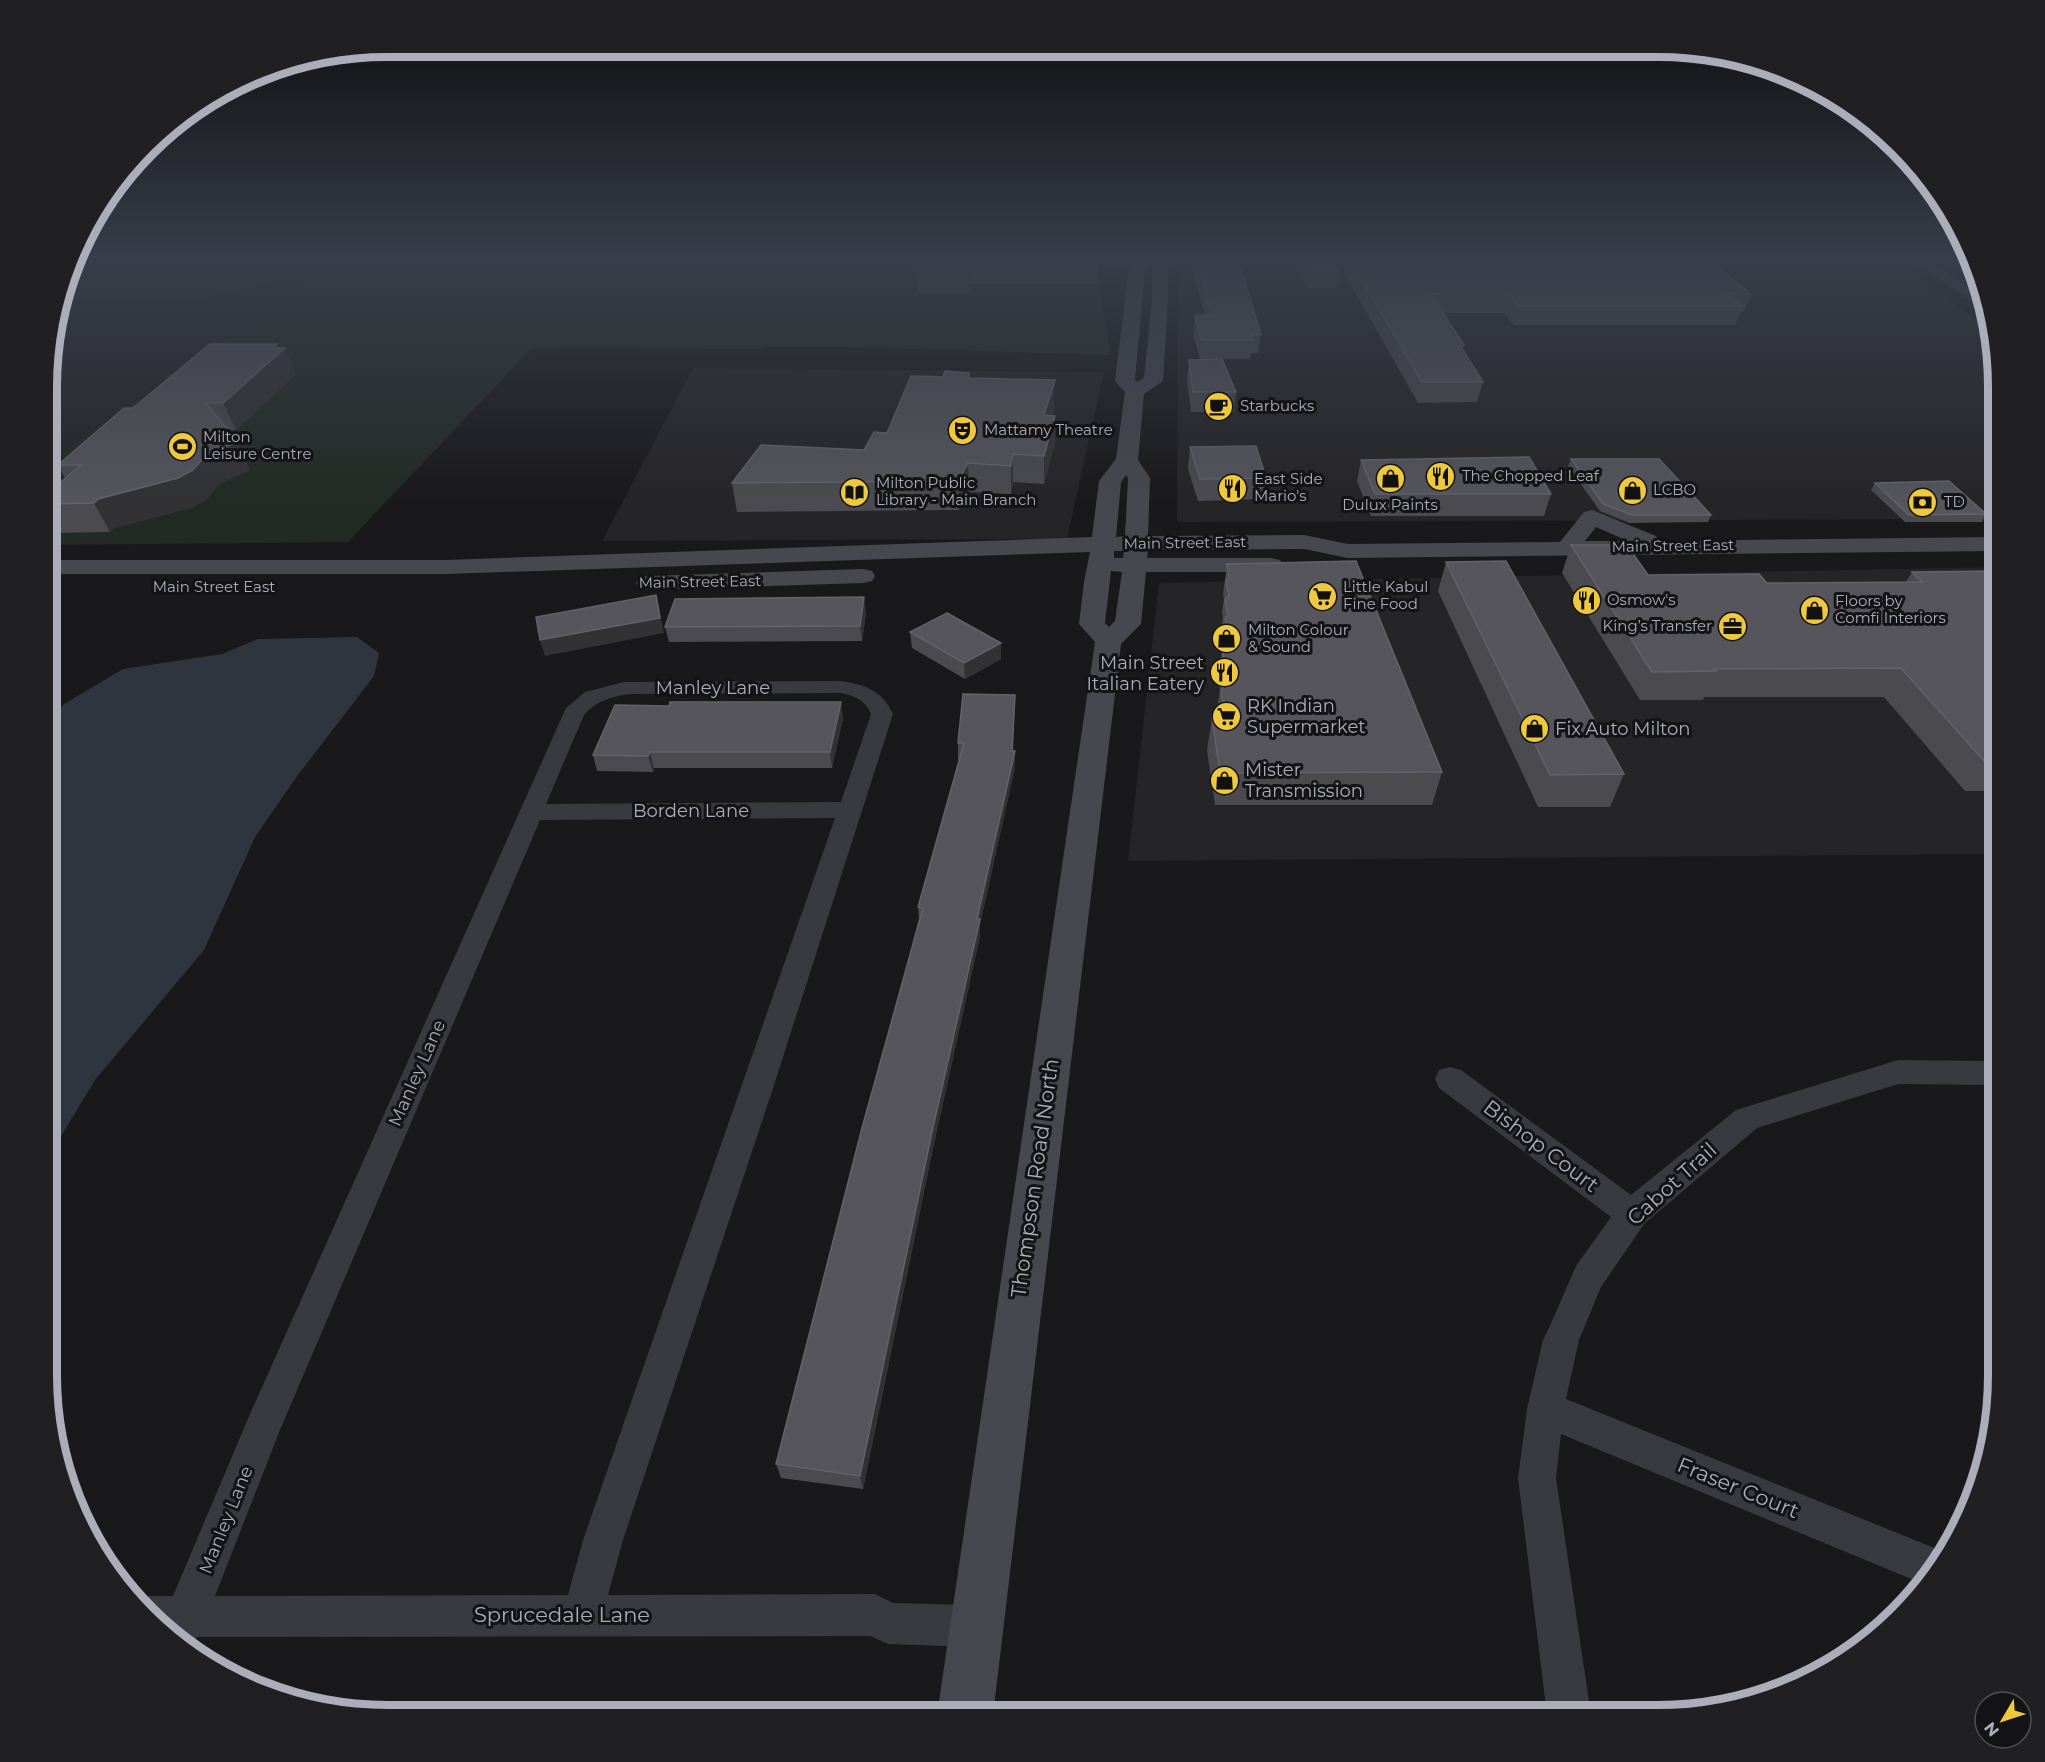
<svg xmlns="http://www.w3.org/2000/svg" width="2045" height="1762" viewBox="0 0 2045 1762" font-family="Montserrat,sans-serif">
<rect width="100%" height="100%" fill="#19181a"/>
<g fill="#252427">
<path d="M 78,259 L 343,259 L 49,460 L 49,342 Z"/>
<path d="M 1178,259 L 1890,259 L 1990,329 L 1998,364 L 1998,519 L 1177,522 Z"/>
<path d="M 693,368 L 1104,372 L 1067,539 L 602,541 Z"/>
<path d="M 1998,567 L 1998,854 L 1128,861 L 1159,583 Z"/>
</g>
<g fill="#222a24">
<path d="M 78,259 L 276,259 L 244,283 C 260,278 286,274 295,259 L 315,259 L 312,264 L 289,277 L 212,297 L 172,300 L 63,301 L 66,293 L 179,293 L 219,288 L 68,288 Z"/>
<path d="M 343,259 L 1095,259 L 1111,355 L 843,347 L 765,347 L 765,349 L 532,348 L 348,542 L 49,545 L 49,460 Z"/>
</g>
<path fill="#2e353e" d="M 357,637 L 379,653 L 374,676 L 298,775 L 255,837 L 204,950 L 95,1080 L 48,1158 L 49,722 L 64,704 L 123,669 L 222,654 L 258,639 Z"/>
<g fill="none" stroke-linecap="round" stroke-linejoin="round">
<g fill="#393a3f" fill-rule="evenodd">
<path d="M 1911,259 L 1925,259 L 1982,296 L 1984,307 L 1978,306 Z"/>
<path d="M 841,681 C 865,685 882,690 893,714 L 775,1082 L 623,1540 L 608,1595 L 875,1594 L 893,1603 L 975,1605 L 990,1611 L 996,1626 L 990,1641 L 975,1647 L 888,1644 L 870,1636 L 197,1637 L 193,1647 L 146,1616 L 136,1601 L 148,1596 L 173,1596 L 250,1414 L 566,708 L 585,692 L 624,682 ZM 841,693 C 855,696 865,700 871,714 L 841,802 L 546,804 L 584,715 C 597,700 613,696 632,694 ZM 835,818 L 583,1540 L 568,1595 L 215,1596 L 280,1430 L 540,820 Z"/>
<path d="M 1898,1060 L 1998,1061 L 1998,1085 L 1898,1084 L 1757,1128 L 1644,1224 L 1601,1287 L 1579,1340 L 1566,1399 L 1942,1551 L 1921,1583 L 1561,1434 L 1556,1478 L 1591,1715 L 1547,1715 L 1518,1478 L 1527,1409 L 1543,1340 L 1549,1328 L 1576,1266 L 1611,1217 L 1439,1088 L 1435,1079 L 1439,1070 L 1450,1067 L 1461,1070 L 1631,1195 L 1736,1110 Z"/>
</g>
<g fill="#47484f" fill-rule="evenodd">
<path d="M 1130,259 L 1146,259 L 1135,380 L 1137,382 L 1144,378 L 1152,300 L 1152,259 L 1168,259 L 1168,300 L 1163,381 L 1144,394 L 1138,460 L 1150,478 L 1148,536 L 1304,535 L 1348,544 L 1560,542 L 1584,512 L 1592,510 L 1656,536 L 1659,541 L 1998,537 L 1998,551 L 1348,558 L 1304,549 L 1148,550 L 1147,558 L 1271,558 L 1280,560 L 1283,565 L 1280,570 L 1271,572 L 1146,572 L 1141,624 L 1121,644 L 993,1715 L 937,1715 L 1095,642 L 1079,624 L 1084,582 L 1090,552 L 446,574 L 49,574 L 49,560 L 446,560 L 1092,537 L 1099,481 L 1116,459 L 1125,392 L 1115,381 ZM 1126,475 L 1128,478 L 1125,536 L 1116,537 L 1121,482 ZM 1596,527 L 1628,541 L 1585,541 ZM 1114,551 L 1124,551 L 1123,558 L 1114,558 ZM 1111,571 L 1122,572 L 1115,621 L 1109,627 L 1105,623 Z"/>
<path d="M 863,569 L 872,571 L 875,576 L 872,581 L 863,583 L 648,590 L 639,588 L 636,583 L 639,578 L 648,576 Z"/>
</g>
</g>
<g fill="#4a4a4f">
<path d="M 918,259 L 1098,259 L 1097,284 L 970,284 L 969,293 L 918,293 L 916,269 Z"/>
<path d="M 1193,259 L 1238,259 L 1261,334 L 1258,353 L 1251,353 L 1250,359 L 1200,359 L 1193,334 L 1195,315 L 1205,315 L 1192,268 Z"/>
<path d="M 1293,259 L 1332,259 L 1339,272 L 1336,288 L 1307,288 Z"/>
<path d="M 1345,259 L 1709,259 L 1751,294 L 1744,312 L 1740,312 L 1735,325 L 1514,325 L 1504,313 L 1443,313 L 1463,350 L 1483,382 L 1477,402 L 1418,403 L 1343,271 Z"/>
<path d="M 277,344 L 279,348 L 285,348 L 296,374 L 236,430 L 227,430 L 250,470 L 219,484 L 207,499 L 193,507 L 114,528 L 110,532 L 52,533 L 49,528 L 49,492 L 65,478 L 58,465 L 133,408 Z"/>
<path d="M 1189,360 L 1236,392 L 1234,412 L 1191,412 L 1187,380 Z"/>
<path d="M 969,378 L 1054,406 L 1052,416 L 1055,416 L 1055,443 L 1044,484 L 1013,482 L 1011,494 L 969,492 L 959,510 L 737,512 L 732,483 L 864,450 L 887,433 Z"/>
<path d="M 1190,447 L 1266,478 L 1263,499 L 1198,501 L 1188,469 Z"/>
<path d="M 1571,459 L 1711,515 L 1708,522 L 1629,523 L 1600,511 L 1568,466 Z"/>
<path d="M 1361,460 L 1551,494 L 1544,516 L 1371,516 L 1357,481 Z"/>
<path d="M 1875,483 L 1986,514 L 1982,522 L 1905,522 L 1871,490 Z"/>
<path d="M 1571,545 L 1648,575 L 1767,583 L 1906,582 L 1912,572 L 1998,571 L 1998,791 L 1965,791 L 1884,697 L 1704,697 L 1703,700 L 1640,700 L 1562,573 Z"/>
<path d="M 1446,562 L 1624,774 L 1610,807 L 1538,807 L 1438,591 Z"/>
<path d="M 1227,564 L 1442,772 L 1432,805 L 1215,805 L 1207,750 L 1212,718 L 1218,717 L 1219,705 L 1218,702 L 1220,691 L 1219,684 L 1221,670 L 1220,667 L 1223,638 L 1221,630 L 1223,617 L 1222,612 L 1224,599 L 1223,594 Z"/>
<path d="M 866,613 L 862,641 L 669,642 L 665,627 Z"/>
<path d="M 910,632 L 1001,643 L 1001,659 L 965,679 L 912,648 Z"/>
<path d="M 1015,695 L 1013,751 L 1015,767 L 980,924 L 980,936 L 933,1148 L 863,1489 L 781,1478 L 776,1464 L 919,919 L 918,907 L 960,759 L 958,759 L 958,743 Z"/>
<path d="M 843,718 L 832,768 L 654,768 L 653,772 L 597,771 L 593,755 Z"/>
</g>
<g fill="#323235">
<path d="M 969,260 L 970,284 L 969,293 L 968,269 Z"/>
<path d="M 277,344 L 280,352 L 285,348 L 296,374 L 236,430 L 223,403 Z"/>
<path d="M 1055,380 L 1054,406 L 1044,443 L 1044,415 Z"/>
<path d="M 1055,416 L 1055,443 L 1044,484 L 1044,456 Z"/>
<path d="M 237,442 L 250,470 L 219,484 L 207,499 L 193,507 L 114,528 L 110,532 L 94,503 L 98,499 Z"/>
<path d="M 1013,454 L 1013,482 L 1011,494 L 1011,466 Z"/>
<path d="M 968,463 L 969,492 L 959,510 L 958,481 Z"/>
<path d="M 656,595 L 664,633 L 545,656 L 540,640 Z"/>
<path d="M 864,597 L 866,613 L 862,641 L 860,626 Z"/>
<path d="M 1001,643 L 1001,659 L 965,679 L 964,663 Z"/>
<path d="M 1015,695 L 1013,762 L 1015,751 L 1015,767 L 980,924 L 980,936 L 933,1148 L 863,1489 L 860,1476 L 977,919 Z"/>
<path d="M 841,702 L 843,718 L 832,768 L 830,752 Z"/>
<path d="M 650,752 L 654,768 L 653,772 L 648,756 Z"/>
</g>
<g fill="#55555b" stroke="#62636a" stroke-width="1.5">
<path d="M 918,259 L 1098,259 L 1098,261 L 969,260 L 968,269 L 916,269 Z"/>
<path d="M 1196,259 L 1238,259 L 1261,334 L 1252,334 L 1253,340 L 1201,340 L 1195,315 L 1212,315 Z"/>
<path d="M 1303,259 L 1332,259 L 1339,272 L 1309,272 Z"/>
<path d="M 1349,259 L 1709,259 L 1751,294 L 1727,294 L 1742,306 L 1519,306 L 1509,294 L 1431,294 L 1464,345 L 1461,347 L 1483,382 L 1422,382 Z"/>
<path d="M 210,344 L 277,344 L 274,348 L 285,348 L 223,403 L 206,403 L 237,442 L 205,456 L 193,470 L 178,478 L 98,499 L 94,503 L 49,504 L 49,492 L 81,465 L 58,465 L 124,408 L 133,408 Z"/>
<path d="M 1222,359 L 1236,392 L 1193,392 L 1189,360 Z"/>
<path d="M 945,371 L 969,373 L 969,378 L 1055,380 L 1044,415 L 1055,416 L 1044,456 L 1013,454 L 1011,466 L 968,463 L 958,481 L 732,483 L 761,445 L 864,450 L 874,432 L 887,433 L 911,376 L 943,377 Z"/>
<path d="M 1256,446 L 1266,478 L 1200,479 L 1190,447 Z"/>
<path d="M 1529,457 L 1551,494 L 1375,494 L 1361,460 Z"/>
<path d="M 1571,459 L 1659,459 L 1711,515 L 1632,515 L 1603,504 Z"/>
<path d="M 1949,481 L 1986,514 L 1909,515 L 1875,483 Z"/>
<path d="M 1571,545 L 1627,545 L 1648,575 L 1759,574 L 1767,583 L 1922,582 L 1912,572 L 1998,571 L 1998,762 L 1985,762 L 1901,668 L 1714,669 L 1716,671 L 1652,672 Z"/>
<path d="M 1356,561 L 1442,772 L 1220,773 L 1212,718 L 1225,716 L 1221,690 L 1226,684 L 1223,670 L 1225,666 L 1223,653 L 1228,648 L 1224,636 L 1228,631 L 1225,619 L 1228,615 L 1225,600 L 1229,595 L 1226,581 L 1229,577 L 1227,564 Z"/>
<path d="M 1506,561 L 1624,774 L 1550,775 L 1446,562 Z"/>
<path d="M 656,595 L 660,618 L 540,640 L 536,617 Z"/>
<path d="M 864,597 L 860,626 L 665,627 L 675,599 Z"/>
<path d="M 947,613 L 1001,643 L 964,663 L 910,632 Z"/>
<path d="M 963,694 L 1015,695 L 1012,751 L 1015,751 L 977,919 L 980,919 L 932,1132 L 860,1476 L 776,1464 L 862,1128 L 923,908 L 918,907 L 964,743 L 958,743 Z"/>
<path d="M 670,702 L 841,702 L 830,752 L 650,752 L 648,756 L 593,755 L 615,705 L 669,706 Z"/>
</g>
<linearGradient id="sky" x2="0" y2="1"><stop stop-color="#0e0d0e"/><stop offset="0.51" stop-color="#383d49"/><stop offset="1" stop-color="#383d49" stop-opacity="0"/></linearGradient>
<rect width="2045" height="506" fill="url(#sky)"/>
<defs>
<symbol id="cafe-disc" viewBox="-11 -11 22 22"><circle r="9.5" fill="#eec83d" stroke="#141315"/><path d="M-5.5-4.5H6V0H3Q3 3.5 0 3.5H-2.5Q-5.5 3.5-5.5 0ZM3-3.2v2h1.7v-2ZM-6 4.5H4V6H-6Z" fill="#111"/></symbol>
<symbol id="theatre-disc" viewBox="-11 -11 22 22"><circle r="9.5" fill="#eec83d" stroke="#141315"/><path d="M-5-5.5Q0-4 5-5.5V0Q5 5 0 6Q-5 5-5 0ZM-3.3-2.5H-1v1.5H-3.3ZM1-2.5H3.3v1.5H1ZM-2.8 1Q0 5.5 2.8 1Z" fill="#111"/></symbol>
<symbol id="stadium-disc" viewBox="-11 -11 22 22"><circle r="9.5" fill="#eec83d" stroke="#141315"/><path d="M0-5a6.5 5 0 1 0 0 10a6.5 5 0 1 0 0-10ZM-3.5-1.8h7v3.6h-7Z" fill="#111"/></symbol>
<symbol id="restaurant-disc" viewBox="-11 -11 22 22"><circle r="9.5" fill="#eec83d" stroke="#141315"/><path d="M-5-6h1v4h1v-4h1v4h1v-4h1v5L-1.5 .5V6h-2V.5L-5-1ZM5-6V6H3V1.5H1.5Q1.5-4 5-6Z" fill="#111"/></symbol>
<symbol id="shop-disc" viewBox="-11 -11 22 22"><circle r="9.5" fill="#eec83d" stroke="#141315"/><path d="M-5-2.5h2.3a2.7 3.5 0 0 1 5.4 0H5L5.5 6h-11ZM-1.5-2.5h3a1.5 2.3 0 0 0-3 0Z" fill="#111"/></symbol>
<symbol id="library-disc" viewBox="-11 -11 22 22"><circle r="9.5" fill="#eec83d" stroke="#141315"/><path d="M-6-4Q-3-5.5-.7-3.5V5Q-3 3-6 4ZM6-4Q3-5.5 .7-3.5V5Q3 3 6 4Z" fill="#111"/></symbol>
<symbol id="bank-disc" viewBox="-11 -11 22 22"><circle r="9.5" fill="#eec83d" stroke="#141315"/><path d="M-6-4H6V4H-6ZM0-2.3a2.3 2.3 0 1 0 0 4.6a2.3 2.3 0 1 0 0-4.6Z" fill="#111"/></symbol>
<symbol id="supermarket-disc" viewBox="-11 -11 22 22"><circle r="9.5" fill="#eec83d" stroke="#141315"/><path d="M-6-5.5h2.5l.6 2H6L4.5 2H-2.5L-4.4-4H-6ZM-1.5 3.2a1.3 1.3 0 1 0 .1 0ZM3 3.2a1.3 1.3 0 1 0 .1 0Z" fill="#111"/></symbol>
<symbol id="office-disc" viewBox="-11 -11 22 22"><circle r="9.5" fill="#eec83d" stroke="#141315"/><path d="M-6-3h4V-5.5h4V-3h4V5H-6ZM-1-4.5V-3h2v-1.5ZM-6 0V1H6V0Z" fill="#111"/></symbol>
</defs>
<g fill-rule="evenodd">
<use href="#cafe-disc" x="1202" y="390" width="33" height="33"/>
<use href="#theatre-disc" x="946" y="414" width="33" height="33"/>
<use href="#stadium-disc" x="166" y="430" width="33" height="33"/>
<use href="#restaurant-disc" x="1424" y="460" width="33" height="33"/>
<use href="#shop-disc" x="1374" y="462" width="33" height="33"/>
<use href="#restaurant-disc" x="1216" y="472" width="33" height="33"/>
<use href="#shop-disc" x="1616" y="474" width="33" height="33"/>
<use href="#library-disc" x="838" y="476" width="33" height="33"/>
<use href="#bank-disc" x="1906" y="486" width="33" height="33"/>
<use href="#supermarket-disc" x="1306" y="580" width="33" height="33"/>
<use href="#restaurant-disc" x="1570" y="584" width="33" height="33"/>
<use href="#shop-disc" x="1798" y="594" width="33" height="33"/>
<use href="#office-disc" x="1716" y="610" width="33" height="33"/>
<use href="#shop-disc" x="1210" y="622" width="33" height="33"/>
<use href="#restaurant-disc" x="1208" y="656" width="33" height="33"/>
<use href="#supermarket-disc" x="1210" y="700" width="33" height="33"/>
<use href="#shop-disc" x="1518" y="712" width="33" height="33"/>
<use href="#shop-disc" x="1208" y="764" width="33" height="33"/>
</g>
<g text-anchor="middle" stroke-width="6" stroke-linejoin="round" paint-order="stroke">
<g font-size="15" fill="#abaeba" stroke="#141315" text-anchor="start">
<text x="1240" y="411">Starbucks</text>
<text x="984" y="435">Mattamy Theatre</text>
<text x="203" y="442">Milton<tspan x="203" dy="17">Leisure Centre</tspan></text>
<text x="1462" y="481">The Chopped Leaf</text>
<text x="1254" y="484">East Side<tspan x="1254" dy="17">Mario's</tspan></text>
<text x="876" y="488">Milton Public<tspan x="876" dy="17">Library - Main Branch</tspan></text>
<text x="1653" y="495">LCBO</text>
<text x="1944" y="507">TD</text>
<text x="1390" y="510" text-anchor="middle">Dulux Paints</text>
<text x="1343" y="592">Little Kabul<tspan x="1343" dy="17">Fine Food</tspan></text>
<text x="1607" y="605">Osmow's</text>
<text x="1835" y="606">Floors by<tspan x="1835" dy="17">Comfi Interiors</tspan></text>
<text x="1712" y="631" text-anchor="end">King’s Transfer</text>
<text x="1248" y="635">Milton Colour<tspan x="1248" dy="17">&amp; Sound</tspan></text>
</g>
<g font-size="15" fill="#abaeba" stroke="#141315">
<text transform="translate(1185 543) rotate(-1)" y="5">Main Street East</text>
<text transform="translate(1673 546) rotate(-1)" y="5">Main Street East</text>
<text transform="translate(700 582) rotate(-1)" y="5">Main Street East</text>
<text x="214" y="592">Main Street East</text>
</g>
<g font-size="18" fill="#abaeba" stroke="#141315" text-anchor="start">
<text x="1204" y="669" text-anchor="end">Main Street<tspan x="1204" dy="21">Italian Eatery</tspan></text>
<text x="1247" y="712">RK Indian<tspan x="1247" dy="21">Supermarket</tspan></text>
<text x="1555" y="735">Fix Auto Milton</text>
<text x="1245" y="776">Mister<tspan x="1245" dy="21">Transmission</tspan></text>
</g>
<g font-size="18" fill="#abaeba" stroke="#141315">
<text x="713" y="694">Manley Lane</text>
<text x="691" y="817">Borden Lane</text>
<text transform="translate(417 1073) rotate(-66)" y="6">Manley Lane</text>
<text transform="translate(226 1520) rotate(-68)" y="6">Manley Lane</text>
</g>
<g font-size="21" fill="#abaeba" stroke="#141315">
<text transform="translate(1541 1146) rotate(37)" y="7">Bishop Court</text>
<text transform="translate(1035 1178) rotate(-82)" y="7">Thompson Road North</text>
<text transform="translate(1672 1184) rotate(-42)" y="7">Cabot Trail</text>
<text transform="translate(1738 1488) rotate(22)" y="7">Fraser Court</text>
<text x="562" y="1622">Sprucedale Lane</text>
</g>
</g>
<path d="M0 0H2045V1762H0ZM387 57H1658A330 330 0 0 1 1988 387V1375A330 330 0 0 1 1658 1705H387A330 330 0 0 1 57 1375V387A330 330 0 0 1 387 57Z" fill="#201f22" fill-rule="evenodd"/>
<path fill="none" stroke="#abaeba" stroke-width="8" d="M387 57H1658A330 330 0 0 1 1988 387V1375A330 330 0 0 1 1658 1705H387A330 330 0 0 1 57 1375V387A330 330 0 0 1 387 57Z"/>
<g transform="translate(2003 1720) rotate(231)"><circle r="28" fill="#141315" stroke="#505157" stroke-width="1.5"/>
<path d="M0-4.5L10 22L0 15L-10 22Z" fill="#eec83d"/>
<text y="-9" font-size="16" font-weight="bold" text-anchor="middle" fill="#abaeba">N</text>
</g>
</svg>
